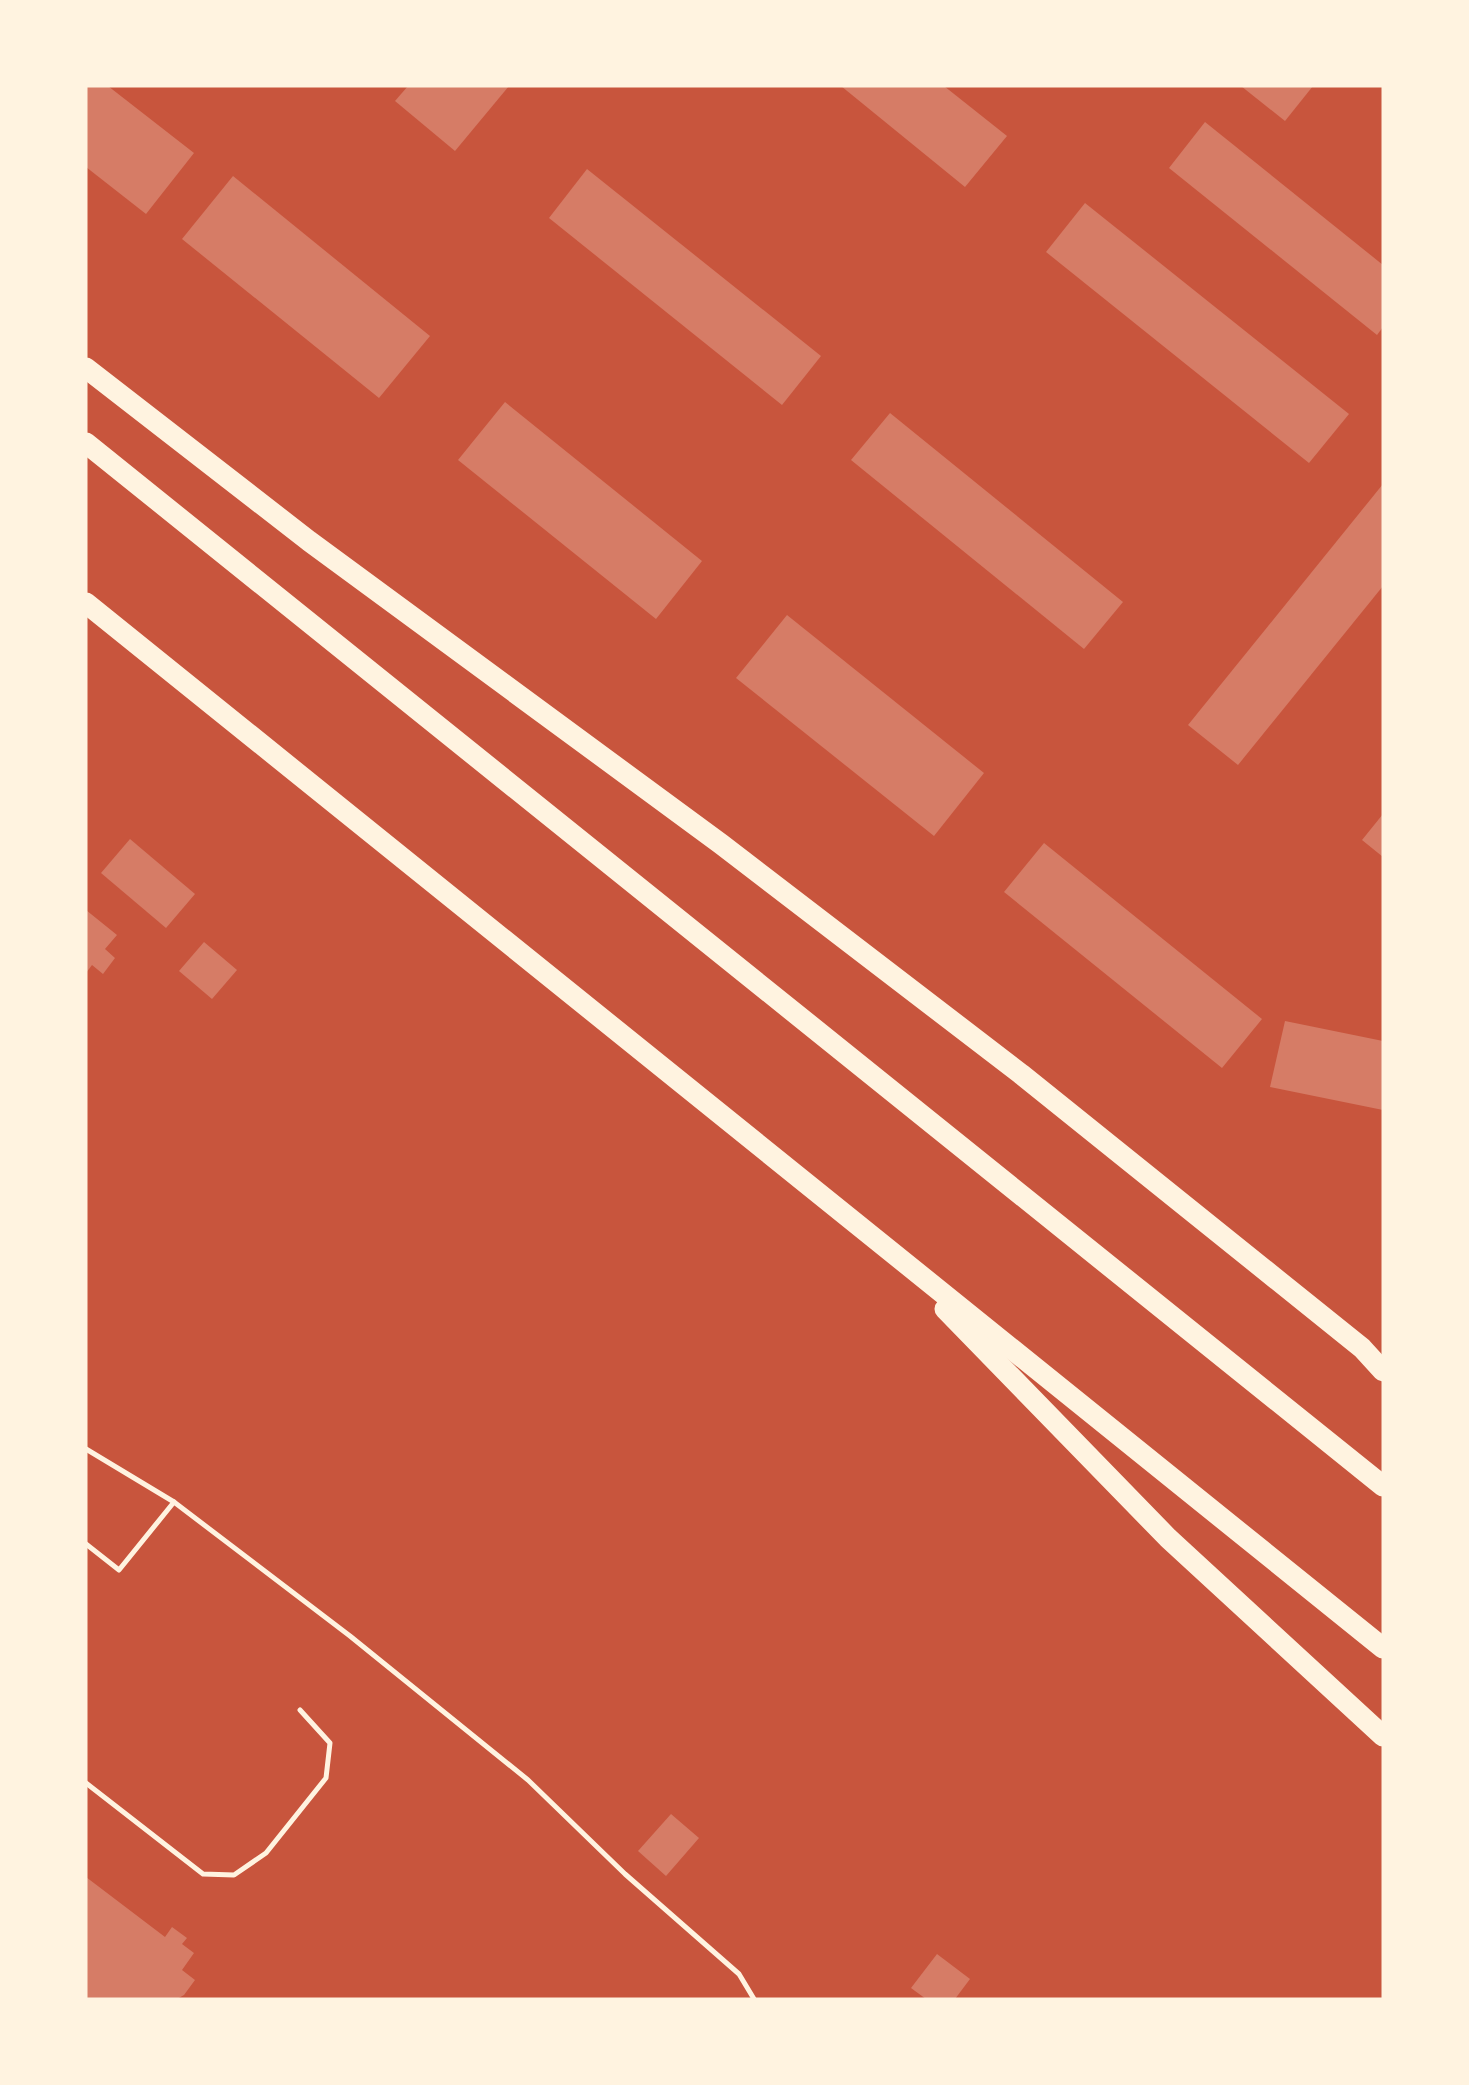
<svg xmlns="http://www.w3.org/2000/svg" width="1469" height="2085" viewBox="0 0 1469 2085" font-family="Georgia,serif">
<rect width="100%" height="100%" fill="#c8553d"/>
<g fill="#d67c66">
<path d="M 86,86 L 108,86 L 194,153 L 146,214 L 86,167 Z"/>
<path d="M 408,86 L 509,86 L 455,151 L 395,101 Z"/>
<path d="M 841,86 L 944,86 L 1007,136 L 965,187 Z"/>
<path d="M 1241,86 L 1313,86 L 1285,121 Z"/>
<path d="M 1205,122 L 1383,265 L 1383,327 L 1377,335 L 1169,168 Z"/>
<path d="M 587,169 L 821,356 L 782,405 L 549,218 Z"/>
<path d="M 233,176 L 430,336 L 379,398 L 182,239 Z"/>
<path d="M 1085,203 L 1349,414 L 1309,463 L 1046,252 Z"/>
<path d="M 505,402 L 702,561 L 656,619 L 458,460 Z"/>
<path d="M 890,413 L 1123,602 L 1084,649 L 851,460 Z"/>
<path d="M 1383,484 L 1383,586 L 1238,765 L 1188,725 Z"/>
<path d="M 787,615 L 984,773 L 934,836 L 736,678 Z"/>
<path d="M 1383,814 L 1383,857 L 1362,840 Z"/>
<path d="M 130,839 L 195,894 L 166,928 L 101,873 Z"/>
<path d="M 1044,843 L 1262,1019 L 1222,1068 L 1004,892 Z"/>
<path d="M 86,910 L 117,935 L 105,949 L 115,958 L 103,974 L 92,965 L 86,973 Z"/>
<path d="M 204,942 L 237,970 L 212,999 L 179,971 Z"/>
<path d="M 1285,1021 L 1383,1041 L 1383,1110 L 1270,1087 Z"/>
<path d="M 671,1814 L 699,1838 L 666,1876 L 638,1851 Z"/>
<path d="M 86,1877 L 165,1937 L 172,1927 L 187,1938 L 182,1944 L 194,1953 L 182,1970 L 195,1980 L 184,1995 L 177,1999 L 86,1999 Z"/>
<path d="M 937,1954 L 970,1979 L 955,1999 L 926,1999 L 911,1988 Z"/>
</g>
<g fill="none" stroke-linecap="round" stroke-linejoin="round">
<g stroke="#fff3e0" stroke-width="5">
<path d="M 86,1449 L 174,1502 L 350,1636 L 528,1780 L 625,1874 L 739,1974 L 754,1999"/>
<path d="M 86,1544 L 119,1570 L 174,1502"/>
<path d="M 86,1783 L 203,1874 L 234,1875 L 266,1853 L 326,1778 L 330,1743 L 300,1710"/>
</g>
<g stroke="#fff3e0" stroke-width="21">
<path d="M 86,368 L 309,541 L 721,844 L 1021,1074 L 1362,1348 L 1383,1371"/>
<path d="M 86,443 L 1383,1486"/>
<path d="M 86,603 L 1383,1648"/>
<path d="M 945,1309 L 1168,1538 L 1383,1736"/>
</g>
</g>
<rect width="1469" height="2085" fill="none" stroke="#fff3e0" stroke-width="175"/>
</svg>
